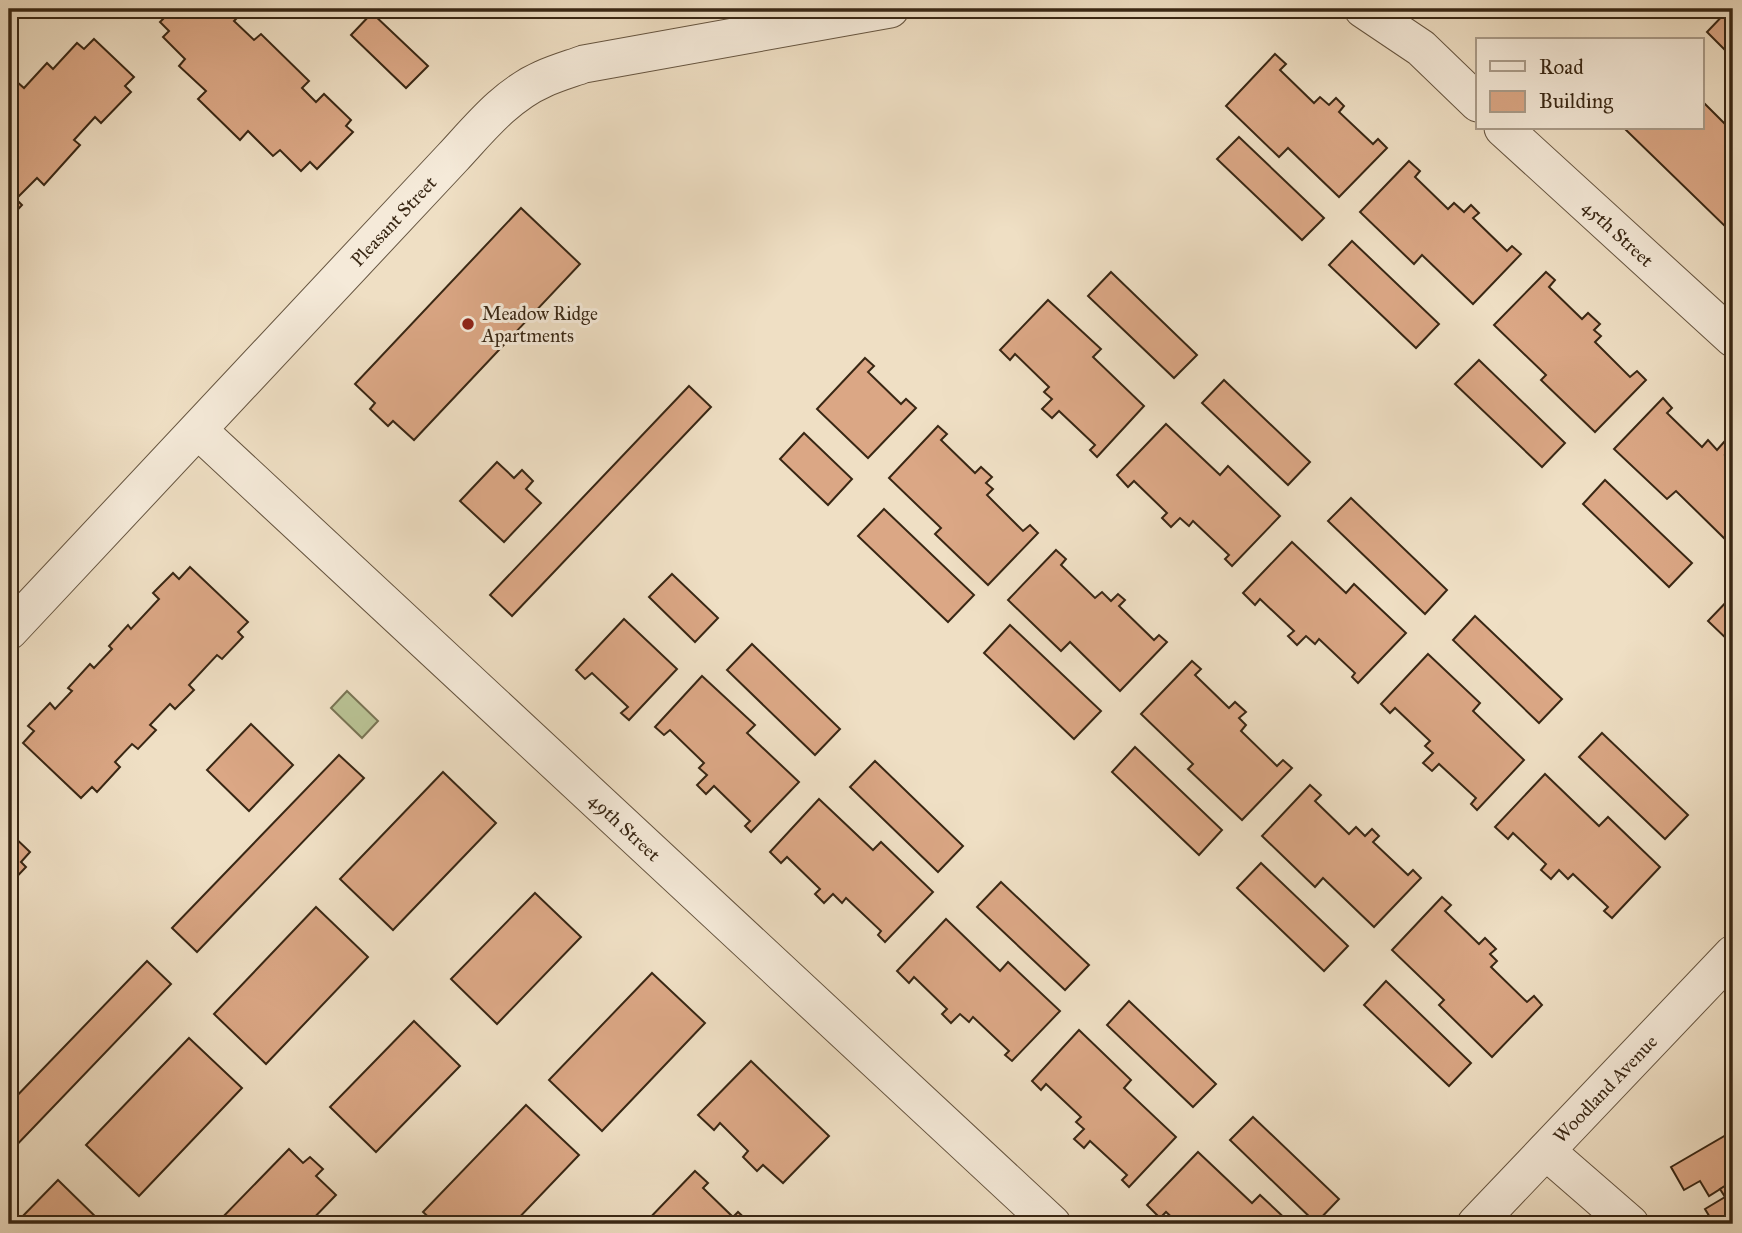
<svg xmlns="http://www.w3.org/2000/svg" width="1742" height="1233" viewBox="0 0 1742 1233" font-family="'IM FELL Great Primer',serif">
<rect width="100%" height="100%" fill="#efdfc4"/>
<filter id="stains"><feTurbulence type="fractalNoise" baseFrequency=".00286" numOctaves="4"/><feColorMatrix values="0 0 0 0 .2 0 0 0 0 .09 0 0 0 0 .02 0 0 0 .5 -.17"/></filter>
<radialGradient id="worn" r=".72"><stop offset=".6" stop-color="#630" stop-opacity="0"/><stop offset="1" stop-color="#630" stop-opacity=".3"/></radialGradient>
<path fill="#b9c294" stroke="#797454" stroke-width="2" d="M 347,691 L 378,721 L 362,738 L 331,708 Z"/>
<g fill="#dba785" stroke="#392714" stroke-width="2">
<path d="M 173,9 L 234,9 L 240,15 L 234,21 L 254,40 L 261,34 L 309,81 L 302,88 L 316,102 L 324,94 L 351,120 L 346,126 L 353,132 L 317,169 L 310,162 L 301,171 L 280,150 L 273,156 L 248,131 L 240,140 L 198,99 L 206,91 L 179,66 L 185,59 L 163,37 L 169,31 L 160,22 Z"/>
<path d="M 1729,9 L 1733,9 L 1733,58 L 1707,32 Z"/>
<path d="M 372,13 L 428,66 L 406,88 L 351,35 Z"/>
<path d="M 94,39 L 134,77 L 125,86 L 131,92 L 101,123 L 95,117 L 74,140 L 80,145 L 44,185 L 37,178 L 16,199 L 22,205 L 9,219 L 9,91 L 17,82 L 24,88 L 47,63 L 53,69 L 77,43 L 84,49 Z"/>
<path d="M 1275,54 L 1286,64 L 1280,70 L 1314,103 L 1320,97 L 1329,105 L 1336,98 L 1344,106 L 1339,112 L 1373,144 L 1378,139 L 1387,148 L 1339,197 L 1288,148 L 1279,157 L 1226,106 Z"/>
<path d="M 1702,101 L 1733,132 L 1733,234 L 1626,130 L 1628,128 L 1702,128 Z"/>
<path d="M 1239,137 L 1324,218 L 1302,240 L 1217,159 Z"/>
<path d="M 1409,161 L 1420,171 L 1415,177 L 1448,209 L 1454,203 L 1464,212 L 1471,205 L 1479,213 L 1473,218 L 1507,251 L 1512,246 L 1521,254 L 1473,304 L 1422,255 L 1414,264 L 1360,212 Z"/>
<path d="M 521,208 L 580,264 L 414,440 L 393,421 L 388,426 L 370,409 L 375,403 L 355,384 Z"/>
<path d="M 1352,241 L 1439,324 L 1416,348 L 1329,265 Z"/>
<path d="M 1111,272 L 1197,355 L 1174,378 L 1088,296 Z"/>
<path d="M 1546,272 L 1555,280 L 1549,287 L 1582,319 L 1588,313 L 1600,324 L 1594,330 L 1601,336 L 1595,342 L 1630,377 L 1637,371 L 1646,380 L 1595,432 L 1541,380 L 1546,375 L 1494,325 Z"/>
<path d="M 1048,300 L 1101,349 L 1093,357 L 1144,406 L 1097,457 L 1090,450 L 1095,445 L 1059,411 L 1052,418 L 1042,409 L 1052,399 L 1044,392 L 1049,387 L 1015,354 L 1010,360 L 1000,350 Z"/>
<path d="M 865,358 L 874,366 L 868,372 L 901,404 L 906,399 L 916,408 L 868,458 L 817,409 Z"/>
<path d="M 1479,360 L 1565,443 L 1542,467 L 1455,384 Z"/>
<path d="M 1224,380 L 1310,462 L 1288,485 L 1202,403 Z"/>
<path d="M 689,386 L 711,407 L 512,616 L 490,595 Z"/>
<path d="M 1663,398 L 1672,408 L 1667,413 L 1702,447 L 1708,440 L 1717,450 L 1724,442 L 1731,449 L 1725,455 L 1733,462 L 1733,533 L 1726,540 L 1676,491 L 1667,499 L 1614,449 Z"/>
<path d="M 1166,424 L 1220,475 L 1228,466 L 1280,516 L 1232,566 L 1225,559 L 1229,555 L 1193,521 L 1189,526 L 1180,518 L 1171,527 L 1162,518 L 1167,513 L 1134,481 L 1128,487 L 1117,475 Z"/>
<path d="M 938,426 L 947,434 L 941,440 L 975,473 L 981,467 L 992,477 L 986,483 L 993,489 L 987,495 L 1023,531 L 1030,525 L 1038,533 L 988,585 L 935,534 L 941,528 L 889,478 Z"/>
<path d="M 804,433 L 852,479 L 828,505 L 780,459 Z"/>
<path d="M 497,462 L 514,478 L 522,470 L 533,481 L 526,489 L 541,503 L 504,542 L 460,501 Z"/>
<path d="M 1605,480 L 1692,563 L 1669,587 L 1583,504 Z"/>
<path d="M 1351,498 L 1447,590 L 1425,614 L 1328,521 Z"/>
<path d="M 884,509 L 974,595 L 948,622 L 858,536 Z"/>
<path d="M 1292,542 L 1346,593 L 1354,584 L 1406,633 L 1358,683 L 1352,677 L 1355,673 L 1319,639 L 1315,644 L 1306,636 L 1297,645 L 1288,636 L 1294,631 L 1260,599 L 1255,605 L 1243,593 Z"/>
<path d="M 1056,550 L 1066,559 L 1061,565 L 1095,598 L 1102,592 L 1111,601 L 1118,594 L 1125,600 L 1119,606 L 1154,640 L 1159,635 L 1167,642 L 1120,691 L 1070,642 L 1061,651 L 1008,600 Z"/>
<path d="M 190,567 L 248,622 L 238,632 L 243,637 L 222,659 L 217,655 L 189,685 L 194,690 L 175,709 L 170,704 L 150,725 L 156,730 L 138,749 L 132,744 L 115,762 L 120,767 L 97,792 L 92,787 L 81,798 L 23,743 L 34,731 L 28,726 L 50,703 L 55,709 L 72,691 L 68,688 L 90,664 L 94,668 L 112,649 L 109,646 L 128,625 L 131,629 L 159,599 L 153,593 L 173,573 L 179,579 Z"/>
<path d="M 672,574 L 718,618 L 695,642 L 649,597 Z"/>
<path d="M 1732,596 L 1733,598 L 1733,645 L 1708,621 Z"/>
<path d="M 1475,616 L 1562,699 L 1539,723 L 1453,640 Z"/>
<path d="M 624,619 L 677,669 L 629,720 L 621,713 L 628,707 L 592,673 L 585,679 L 576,670 Z"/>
<path d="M 1010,625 L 1101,711 L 1074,739 L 984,653 Z"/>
<path d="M 752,644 L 840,729 L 815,755 L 727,670 Z"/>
<path d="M 1428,654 L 1480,703 L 1473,711 L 1524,760 L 1477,810 L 1471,804 L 1476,798 L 1439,764 L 1432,771 L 1423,763 L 1433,753 L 1425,746 L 1430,741 L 1395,708 L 1390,713 L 1381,704 Z"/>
<path d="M 1192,661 L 1201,669 L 1195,675 L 1229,708 L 1235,702 L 1246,712 L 1239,718 L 1246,725 L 1241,731 L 1277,766 L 1283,760 L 1292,768 L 1242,820 L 1188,769 L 1193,764 L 1141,714 Z"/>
<path d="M 702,676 L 755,725 L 747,733 L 799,782 L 751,832 L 745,826 L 750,821 L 714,786 L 706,794 L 697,785 L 707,775 L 699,768 L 704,763 L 670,730 L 664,735 L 655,727 Z"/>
<path d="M 251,724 L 293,765 L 249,811 L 207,770 Z"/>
<path d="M 1602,733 L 1688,815 L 1665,839 L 1579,757 Z"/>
<path d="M 1135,747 L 1222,830 L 1199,855 L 1112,772 Z"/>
<path d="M 339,755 L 364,778 L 197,952 L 172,928 Z"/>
<path d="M 875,761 L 963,846 L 938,872 L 850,787 Z"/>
<path d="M 443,772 L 496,823 L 393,930 L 340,879 Z"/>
<path d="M 1545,774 L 1599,826 L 1608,817 L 1660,867 L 1612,918 L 1604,911 L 1608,907 L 1573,874 L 1568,879 L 1559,870 L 1551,879 L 1541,870 L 1546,864 L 1513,833 L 1508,839 L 1495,827 Z"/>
<path d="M 1310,785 L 1321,795 L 1315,801 L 1349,834 L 1356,827 L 1365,836 L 1372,829 L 1379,836 L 1373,842 L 1408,875 L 1413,870 L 1421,878 L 1374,927 L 1323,878 L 1315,887 L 1262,836 Z"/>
<path d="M 819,799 L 873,850 L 881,842 L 933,892 L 885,942 L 878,935 L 881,931 L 846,898 L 842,903 L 833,894 L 824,903 L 815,894 L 820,889 L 787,857 L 781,863 L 770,852 Z"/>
<path d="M 9,832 L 30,852 L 21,862 L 26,867 L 9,885 Z"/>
<path d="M 1261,863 L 1348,946 L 1324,971 L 1237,888 Z"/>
<path d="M 1001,882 L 1089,965 L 1065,990 L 977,907 Z"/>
<path d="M 535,893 L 581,937 L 497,1024 L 451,979 Z"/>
<path d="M 1442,897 L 1451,905 L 1445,911 L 1479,944 L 1485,938 L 1496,949 L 1490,954 L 1497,961 L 1491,967 L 1527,1002 L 1534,996 L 1542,1005 L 1492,1057 L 1439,1005 L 1444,1000 L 1392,950 Z"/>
<path d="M 316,907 L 368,957 L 266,1064 L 214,1014 Z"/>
<path d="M 946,919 L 1000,971 L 1008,962 L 1060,1011 L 1012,1061 L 1005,1055 L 1009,1051 L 973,1017 L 969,1022 L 960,1014 L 951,1023 L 942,1014 L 947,1009 L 914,977 L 909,983 L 897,971 Z"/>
<path d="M 147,961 L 171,984 L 9,1153 L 9,1104 Z"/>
<path d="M 652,973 L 705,1023 L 602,1131 L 549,1080 Z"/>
<path d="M 1386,981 L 1471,1063 L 1449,1086 L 1364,1005 Z"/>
<path d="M 1129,1001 L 1216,1084 L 1193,1107 L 1107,1025 Z"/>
<path d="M 414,1021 L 460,1066 L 376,1152 L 330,1107 Z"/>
<path d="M 1079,1030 L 1131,1080 L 1124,1088 L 1176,1137 L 1129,1187 L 1122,1180 L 1127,1175 L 1090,1141 L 1084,1148 L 1074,1139 L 1084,1129 L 1076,1122 L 1081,1117 L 1046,1084 L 1041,1090 L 1032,1081 Z"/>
<path d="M 189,1038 L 242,1088 L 139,1196 L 86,1145 Z"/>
<path d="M 751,1061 L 829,1136 L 783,1183 L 763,1165 L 757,1171 L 743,1157 L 748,1151 L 720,1123 L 714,1130 L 698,1115 Z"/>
<path d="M 526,1105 L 579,1155 L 513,1224 L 436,1224 L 423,1212 Z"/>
<path d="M 1253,1117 L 1339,1199 L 1316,1223 L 1230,1140 Z"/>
<path d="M 1733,1131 L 1733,1181 L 1709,1196 L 1700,1181 L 1684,1190 L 1671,1167 Z"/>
<path d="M 289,1149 L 303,1163 L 310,1157 L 323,1169 L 316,1176 L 336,1195 L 308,1224 L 216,1224 Z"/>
<path d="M 1198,1152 L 1252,1203 L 1260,1195 L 1291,1224 L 1179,1224 L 1166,1212 L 1160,1218 L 1147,1205 Z"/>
<path d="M 695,1171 L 708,1183 L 703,1188 L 733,1217 L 738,1212 L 751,1224 L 644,1224 Z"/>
<path d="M 58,1180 L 103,1224 L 15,1224 Z"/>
<path d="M 1733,1181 L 1733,1224 L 1714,1224 L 1705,1209 L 1725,1197 L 1720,1189 Z"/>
</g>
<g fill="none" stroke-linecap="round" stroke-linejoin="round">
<defs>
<g id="minor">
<path d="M 1363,9 L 1421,48 L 1478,103"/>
<path id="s1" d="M 1503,128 L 1733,338"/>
<path id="s2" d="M 198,430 L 1052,1224"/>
<path id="s3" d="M 9,631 L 453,157 C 479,129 506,95 543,79 C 556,73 570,69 584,64 L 890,9"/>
<path d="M 1546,1151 L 1630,1224"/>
<path id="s4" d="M 1476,1224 L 1733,954"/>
</g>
</defs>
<use href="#minor" stroke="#665540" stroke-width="39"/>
<use href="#minor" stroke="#f5ead9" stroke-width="37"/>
</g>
<circle fill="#8f2418" stroke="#f5ead9" stroke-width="2.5" cx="468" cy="324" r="7"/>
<g text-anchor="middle" stroke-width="6" stroke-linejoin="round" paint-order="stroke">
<g font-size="19" fill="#392714" stroke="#f5ead9">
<text dy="7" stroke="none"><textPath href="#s3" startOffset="562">Pleasant Street</textPath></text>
<text dy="7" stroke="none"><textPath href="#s1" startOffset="156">45th Street</textPath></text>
<text dy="7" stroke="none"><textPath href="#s2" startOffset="583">49th Street</textPath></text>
<text dy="7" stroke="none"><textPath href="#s4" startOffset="187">Woodland Avenue</textPath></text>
</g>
<g font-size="19" fill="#392714" stroke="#f5ead9" text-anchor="start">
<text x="482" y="320">Meadow Ridge<tspan x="482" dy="22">Apartments</tspan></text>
</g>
</g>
<rect width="1742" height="1233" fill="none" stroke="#efdfc4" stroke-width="35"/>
<rect x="10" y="10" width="1721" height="1212" fill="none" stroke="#392714" stroke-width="3.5"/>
<rect x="18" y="18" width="1707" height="1198" fill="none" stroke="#392714" stroke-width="2"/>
<rect x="1476" y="38" width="228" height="91" fill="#f5ead9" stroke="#aa9c8a" stroke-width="2"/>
<rect x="1490" y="61" width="35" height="10" fill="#f5ead9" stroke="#aa9c8a" stroke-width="2"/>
<text x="1539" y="74" font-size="21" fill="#392714">Road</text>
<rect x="1490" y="91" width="35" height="21" fill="#dba785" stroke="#aa9c8a" stroke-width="2"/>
<text x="1539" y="108" font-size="21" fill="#392714">Building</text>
<rect width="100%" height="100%" filter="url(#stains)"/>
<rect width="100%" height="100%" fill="url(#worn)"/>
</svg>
